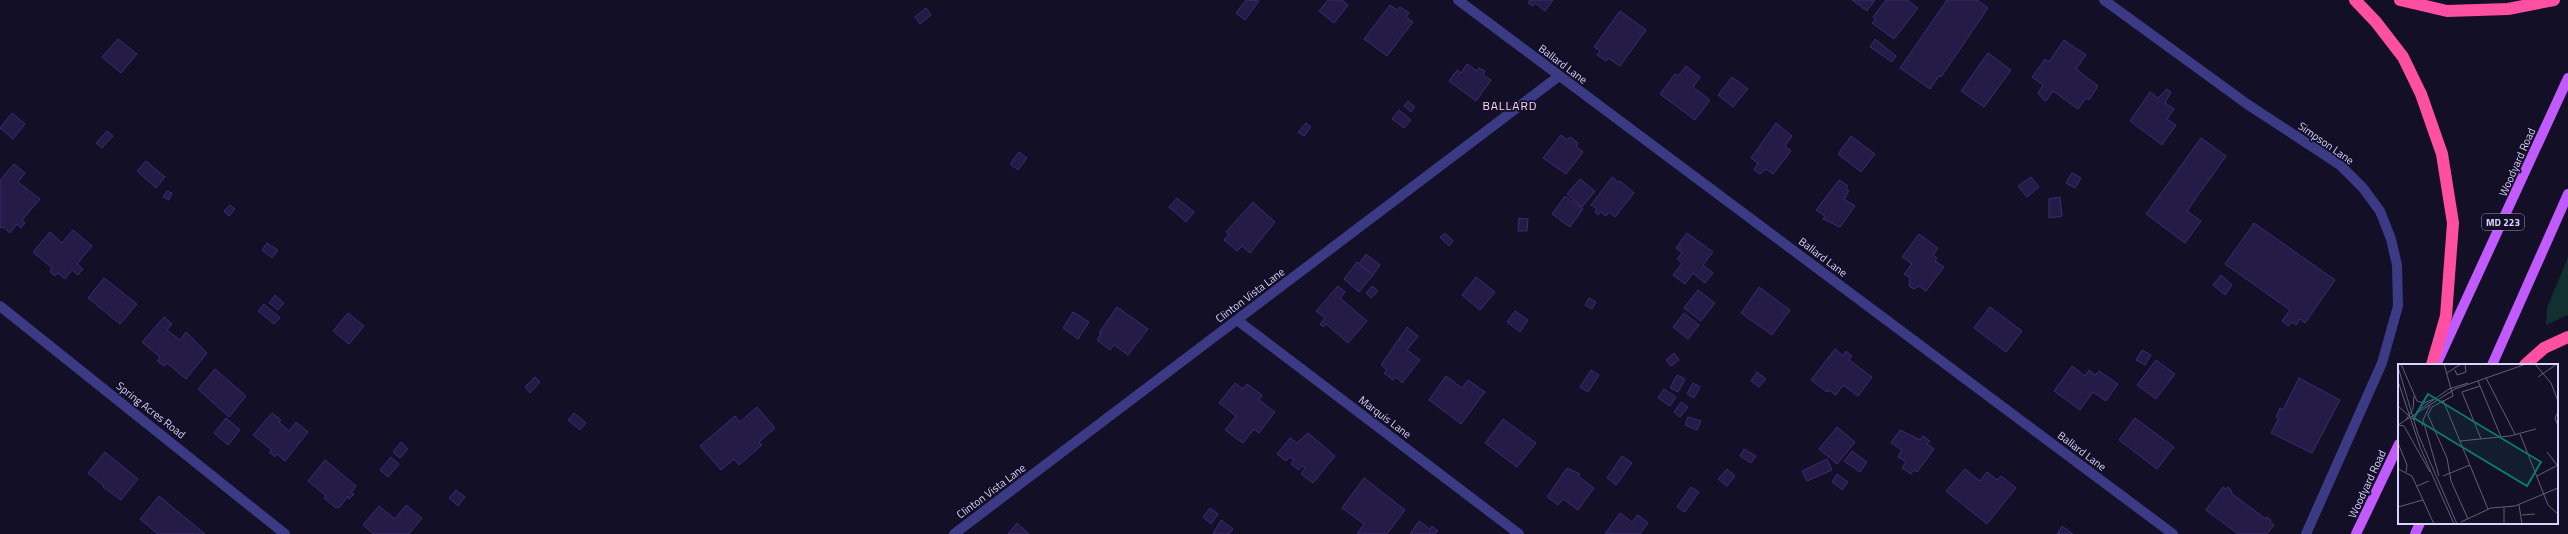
<svg xmlns="http://www.w3.org/2000/svg" width="2568" height="534" viewBox="0 0 2568 534" font-family="'Titillium Web',sans-serif">
<rect width="100%" height="100%" fill="#130f26"/>
<path fill="#12302f" d="M 2568,257 L 2568,315 L 2546,325 L 2547,308 Z"/>
<g fill="#241b47" stroke="#3b2d73">
<path d="M 1246,0 L 1259,1 L 1245,20 L 1236,13 Z"/>
<path d="M 1328,0 L 1342,0 L 1348,5 L 1334,23 L 1319,11 Z"/>
<path d="M 1530,0 L 1553,0 L 1545,11 L 1535,3 L 1533,6 L 1528,3 Z"/>
<path d="M 1852,0 L 1875,0 L 1867,11 Z"/>
<path d="M 1886,0 L 1907,0 L 1918,8 L 1894,39 L 1872,23 L 1876,19 L 1873,17 Z"/>
<path d="M 1947,0 L 1977,0 L 1988,8 L 1941,77 L 1939,76 L 1930,89 L 1900,68 Z"/>
<path d="M 1390,5 L 1397,10 L 1400,7 L 1409,13 L 1406,17 L 1413,22 L 1387,56 L 1364,39 Z"/>
<path d="M 926,8 L 931,15 L 920,24 L 915,17 Z"/>
<path d="M 1620,11 L 1646,30 L 1620,66 L 1608,58 L 1606,61 L 1597,55 L 1600,51 L 1594,47 Z"/>
<path d="M 118,39 L 137,54 L 121,73 L 102,57 Z"/>
<path d="M 1875,39 L 1896,56 L 1892,62 L 1870,47 Z"/>
<path d="M 2064,40 L 2086,55 L 2076,69 L 2098,86 L 2089,100 L 2086,98 L 2078,109 L 2053,91 L 2046,101 L 2043,99 L 2038,93 L 2043,85 L 2032,77 L 2045,59 L 2049,62 Z"/>
<path d="M 1988,53 L 2011,70 L 1984,107 L 1961,91 Z"/>
<path d="M 1467,64 L 1477,71 L 1479,68 L 1485,71 L 1483,75 L 1491,80 L 1476,101 L 1449,81 L 1457,70 L 1461,73 Z"/>
<path d="M 1686,66 L 1700,77 L 1693,87 L 1710,100 L 1695,120 L 1660,94 L 1675,74 L 1678,76 Z"/>
<path d="M 1732,77 L 1748,89 L 1733,107 L 1718,95 Z"/>
<path d="M 2167,89 L 2171,92 L 2165,103 L 2174,109 L 2167,119 L 2176,125 L 2162,145 L 2130,121 L 2150,92 L 2158,98 Z"/>
<path d="M 1408,101 L 1415,107 L 1411,112 L 1404,106 Z"/>
<path d="M 1399,110 L 1411,120 L 1404,128 L 1392,119 Z"/>
<path d="M 12,113 L 25,124 L 13,139 L 0,128 Z"/>
<path d="M 1306,123 L 1311,127 L 1304,136 L 1298,132 Z"/>
<path d="M 1776,123 L 1792,136 L 1785,146 L 1791,151 L 1773,174 L 1766,169 L 1760,174 L 1754,170 L 1758,163 L 1751,158 Z"/>
<path d="M 107,131 L 113,136 L 102,148 L 96,143 Z"/>
<path d="M 1561,135 L 1567,140 L 1570,137 L 1578,143 L 1576,146 L 1583,152 L 1566,174 L 1543,158 Z"/>
<path d="M 1851,136 L 1875,154 L 1861,172 L 1838,154 Z"/>
<path d="M 2201,138 L 2226,156 L 2187,211 L 2201,221 L 2185,243 L 2146,214 Z"/>
<path d="M 1019,152 L 1027,158 L 1018,170 L 1010,164 Z"/>
<path d="M 146,161 L 165,177 L 156,188 L 137,171 Z"/>
<path d="M 14,164 L 25,173 L 18,182 L 40,199 L 22,220 L 25,223 L 21,228 L 17,224 L 10,233 L 3,227 L 0,228 L 0,180 Z"/>
<path d="M 2072,173 L 2081,178 L 2075,188 L 2066,183 Z"/>
<path d="M 1612,177 L 1618,182 L 1620,181 L 1634,193 L 1615,217 L 1609,212 L 1606,216 L 1601,212 L 1598,215 L 1595,212 L 1597,209 L 1591,205 Z"/>
<path d="M 2031,177 L 2039,187 L 2027,197 L 2018,186 Z"/>
<path d="M 1580,179 L 1595,191 L 1582,207 L 1567,194 Z"/>
<path d="M 1839,180 L 1848,186 L 1846,189 L 1849,191 L 1844,199 L 1855,206 L 1840,227 L 1823,219 L 1825,216 L 1816,210 Z"/>
<path d="M 167,191 L 172,193 L 169,200 L 163,197 Z"/>
<path d="M 1565,196 L 1583,209 L 1570,227 L 1552,214 Z"/>
<path d="M 2060,197 L 2062,216 L 2049,218 L 2049,199 Z"/>
<path d="M 1177,198 L 1194,212 L 1186,222 L 1169,207 Z"/>
<path d="M 1253,202 L 1275,222 L 1250,253 L 1242,246 L 1237,251 L 1224,240 L 1229,234 L 1226,232 Z"/>
<path d="M 230,205 L 235,209 L 229,216 L 224,211 Z"/>
<path d="M 1519,218 L 1528,219 L 1527,231 L 1518,231 Z"/>
<path d="M 2254,223 L 2335,280 L 2305,323 L 2300,319 L 2296,325 L 2292,322 L 2289,326 L 2282,321 L 2290,310 L 2225,264 Z"/>
<path d="M 73,230 L 92,246 L 77,264 L 83,269 L 78,275 L 72,270 L 65,279 L 58,273 L 55,276 L 50,272 L 52,268 L 33,252 L 50,232 L 62,243 Z"/>
<path d="M 1445,233 L 1453,241 L 1449,246 L 1440,237 Z"/>
<path d="M 1687,233 L 1713,252 L 1703,265 L 1713,273 L 1705,283 L 1693,273 L 1685,284 L 1673,275 L 1682,263 L 1677,259 L 1682,253 L 1676,248 Z"/>
<path d="M 1919,234 L 1938,248 L 1933,255 L 1937,258 L 1935,261 L 1944,267 L 1926,291 L 1919,286 L 1914,289 L 1909,286 L 1910,278 L 1904,274 L 1912,264 L 1902,257 Z"/>
<path d="M 267,243 L 278,250 L 272,258 L 262,250 Z"/>
<path d="M 1366,254 L 1380,265 L 1373,275 L 1359,264 Z"/>
<path d="M 1357,262 L 1373,275 L 1359,292 L 1344,279 Z"/>
<path d="M 2221,275 L 2232,285 L 2225,295 L 2213,285 Z"/>
<path d="M 1476,277 L 1495,292 L 1480,310 L 1462,295 Z"/>
<path d="M 104,278 L 137,304 L 120,324 L 88,298 Z"/>
<path d="M 1338,286 L 1345,292 L 1340,298 L 1367,321 L 1348,343 L 1326,324 L 1323,327 L 1320,324 L 1325,318 L 1316,311 Z"/>
<path d="M 1372,286 L 1378,291 L 1371,298 L 1366,293 Z"/>
<path d="M 1759,287 L 1790,310 L 1772,335 L 1741,313 Z"/>
<path d="M 1698,290 L 1715,303 L 1701,321 L 1684,308 Z"/>
<path d="M 275,295 L 284,303 L 278,310 L 269,303 Z"/>
<path d="M 1589,298 L 1596,302 L 1592,309 L 1585,305 Z"/>
<path d="M 264,304 L 280,318 L 274,324 L 258,311 Z"/>
<path d="M 1117,307 L 1148,329 L 1128,355 L 1114,345 L 1110,350 L 1097,340 L 1101,334 L 1099,333 Z"/>
<path d="M 1990,307 L 2022,331 L 2006,352 L 1974,328 Z"/>
<path d="M 1515,311 L 1528,320 L 1520,332 L 1507,322 Z"/>
<path d="M 1073,312 L 1089,322 L 1078,339 L 1063,328 Z"/>
<path d="M 348,313 L 364,326 L 349,344 L 333,331 Z"/>
<path d="M 1684,313 L 1699,325 L 1688,339 L 1673,327 Z"/>
<path d="M 164,317 L 172,324 L 167,330 L 180,340 L 186,332 L 207,353 L 186,379 L 167,363 L 164,366 L 157,361 L 160,357 L 142,342 Z"/>
<path d="M 1407,327 L 1418,336 L 1407,350 L 1420,360 L 1402,383 L 1396,377 L 1393,380 L 1384,373 L 1387,370 L 1381,365 Z"/>
<path d="M 1835,349 L 1843,356 L 1846,351 L 1852,356 L 1849,360 L 1872,377 L 1858,396 L 1843,385 L 1836,395 L 1828,390 L 1827,392 L 1811,380 Z"/>
<path d="M 2142,350 L 2151,355 L 2145,365 L 2136,360 Z"/>
<path d="M 1674,353 L 1679,360 L 1671,366 L 1666,360 Z"/>
<path d="M 2156,360 L 2175,374 L 2156,399 L 2137,385 Z"/>
<path d="M 2072,366 L 2085,376 L 2089,370 L 2095,375 L 2099,371 L 2118,384 L 2106,401 L 2093,392 L 2080,410 L 2054,391 Z"/>
<path d="M 215,369 L 246,396 L 229,417 L 198,389 Z"/>
<path d="M 1591,370 L 1599,375 L 1588,392 L 1580,387 Z"/>
<path d="M 1757,372 L 1766,379 L 1759,387 L 1751,381 Z"/>
<path d="M 1677,375 L 1685,379 L 1678,392 L 1670,388 Z"/>
<path d="M 1446,376 L 1462,388 L 1468,380 L 1485,392 L 1461,424 L 1429,400 Z"/>
<path d="M 535,377 L 540,382 L 530,393 L 525,387 Z"/>
<path d="M 2299,378 L 2340,400 L 2312,453 L 2271,433 L 2279,418 L 2276,417 L 2280,408 L 2283,410 Z"/>
<path d="M 1235,383 L 1243,389 L 1247,384 L 1262,395 L 1259,400 L 1275,412 L 1259,433 L 1254,429 L 1243,443 L 1225,430 L 1236,416 L 1219,403 Z"/>
<path d="M 1693,383 L 1700,387 L 1694,398 L 1687,394 Z"/>
<path d="M 1664,389 L 1676,397 L 1670,406 L 1658,398 Z"/>
<path d="M 1681,402 L 1688,407 L 1680,417 L 1674,412 Z"/>
<path d="M 757,407 L 775,428 L 759,442 L 762,445 L 739,465 L 734,459 L 721,470 L 700,446 L 735,416 L 740,422 Z"/>
<path d="M 272,413 L 281,420 L 279,422 L 289,431 L 296,422 L 308,432 L 285,461 L 277,454 L 275,457 L 269,452 L 272,450 L 253,435 Z"/>
<path d="M 574,413 L 586,423 L 580,430 L 568,420 Z"/>
<path d="M 1688,417 L 1701,421 L 1697,430 L 1685,425 Z"/>
<path d="M 226,418 L 240,430 L 228,445 L 214,433 Z"/>
<path d="M 2135,418 L 2174,447 L 2157,469 L 2119,440 Z"/>
<path d="M 1503,419 L 1536,443 L 1517,467 L 1485,443 Z"/>
<path d="M 1837,427 L 1855,442 L 1837,464 L 1819,449 Z"/>
<path d="M 1900,430 L 1920,440 L 1923,436 L 1930,441 L 1927,444 L 1934,449 L 1917,472 L 1914,470 L 1911,474 L 1902,468 L 1906,462 L 1898,457 L 1902,450 L 1891,443 Z"/>
<path d="M 1308,433 L 1335,456 L 1313,483 L 1301,474 L 1305,468 L 1302,466 L 1299,470 L 1291,464 L 1294,460 L 1290,457 L 1286,461 L 1277,454 L 1290,438 L 1297,443 Z"/>
<path d="M 401,442 L 408,449 L 400,458 L 393,452 Z"/>
<path d="M 1744,449 L 1756,456 L 1751,463 L 1740,456 Z"/>
<path d="M 1852,451 L 1867,462 L 1860,472 L 1844,461 Z"/>
<path d="M 105,452 L 138,479 L 121,500 L 103,487 L 104,486 L 88,473 Z"/>
<path d="M 1622,456 L 1632,463 L 1616,485 L 1607,478 Z"/>
<path d="M 391,457 L 399,464 L 388,477 L 380,470 Z"/>
<path d="M 1827,459 L 1832,470 L 1807,481 L 1802,471 Z"/>
<path d="M 325,460 L 356,486 L 351,493 L 354,494 L 349,499 L 348,496 L 340,507 L 336,508 L 324,498 L 326,496 L 308,481 Z"/>
<path d="M 1567,468 L 1580,474 L 1578,476 L 1594,488 L 1578,510 L 1563,499 L 1558,505 L 1547,497 Z"/>
<path d="M 1727,469 L 1735,476 L 1727,486 L 1718,479 Z"/>
<path d="M 1965,469 L 1980,481 L 1987,472 L 1997,480 L 2001,476 L 2016,488 L 1987,524 L 1946,491 Z"/>
<path d="M 1837,474 L 1848,482 L 1842,490 L 1832,482 Z"/>
<path d="M 1364,478 L 1405,510 L 1387,534 L 1357,534 L 1364,524 L 1342,508 Z"/>
<path d="M 1691,487 L 1699,492 L 1685,512 L 1677,507 Z"/>
<path d="M 2223,487 L 2226,489 L 2228,487 L 2232,491 L 2231,493 L 2266,519 L 2267,517 L 2271,520 L 2270,522 L 2274,525 L 2267,534 L 2238,534 L 2206,510 Z"/>
<path d="M 456,490 L 465,497 L 458,506 L 449,498 Z"/>
<path d="M 159,496 L 205,534 L 158,534 L 140,519 Z"/>
<path d="M 406,505 L 422,518 L 409,534 L 374,534 L 363,525 L 379,506 L 395,519 Z"/>
<path d="M 1210,508 L 1218,514 L 1211,524 L 1203,517 Z"/>
<path d="M 1620,513 L 1632,522 L 1638,515 L 1648,523 L 1640,534 L 1605,534 Z"/>
<path d="M 1221,520 L 1233,529 L 1229,534 L 1213,534 Z"/>
<path d="M 1419,521 L 1430,529 L 1432,526 L 1438,531 L 1435,534 L 1410,534 Z"/>
<path d="M 1017,523 L 1029,534 L 1008,534 Z"/>
<path d="M 2062,526 L 2073,534 L 2057,534 Z"/>
</g>
<g fill="none" stroke-linecap="round" stroke-linejoin="round">
<g stroke="#3d3a85" stroke-width="10">
<path d="M 1458,0 L 2173,534"/>
<path d="M 2104,0 L 2247,104 L 2340,165 L 2363,188 L 2380,211 L 2391,239 L 2397,265 L 2398,306 L 2382,363 L 2306,534"/>
<path d="M 0,306 L 285,534"/>
<path d="M 1237,320 L 1519,534"/>
<path d="M 954,534 L 1559,76"/>
</g>
<g stroke="#c25bff" stroke-width="10">
<path d="M 2437,363 L 2568,78"/>
<path d="M 2492,365 L 2568,194"/>
<path d="M 2356,534 L 2399,444"/>
<path d="M 2415,534 L 2420,523"/>
</g>
<g stroke="#ff4fa3" stroke-width="12">
<path d="M 2355,0 L 2376,22 L 2403,57 L 2421,94 L 2442,154 L 2453,223 L 2446,316 L 2432,365"/>
<path d="M 2400,0 L 2447,11 L 2508,9 L 2554,0"/>
<path d="M 2525,365 L 2544,348 L 2568,337"/>
</g>
</g>
<g text-anchor="middle" stroke-width="3.5" stroke-linejoin="round" paint-order="stroke">
<rect fill="#130f26" stroke="#9e99be" stroke-width="1" x="2482" y="214" width="42" height="16" rx="3"/>
<g font-size="10" font-weight="bold" fill="#d9d4ff">
<text x="2503" y="226">MD 223</text>
</g>
<g font-size="11" fill="#d9d4ff" stroke="#130f26">
<text transform="translate(1563 64) rotate(37)" y="4">Ballard Lane</text>
<text transform="translate(2326 143) rotate(35)" y="4">Simpson Lane</text>
<text transform="translate(2517 162) rotate(-66)" y="4">Woodyard Road</text>
<text transform="translate(1823 257) rotate(37)" y="4">Ballard Lane</text>
<text transform="translate(1250 295) rotate(-37)" y="4">Clinton Vista Lane</text>
<text transform="translate(151 410) rotate(38)" y="4">Spring Acres Road</text>
<text transform="translate(1385 417) rotate(37)" y="4">Marquis Lane</text>
<text transform="translate(2082 451) rotate(37)" y="4">Ballard Lane</text>
<text transform="translate(2367 484) rotate(-65)" y="4">Woodyard Road</text>
<text transform="translate(991 491) rotate(-37)" y="4">Clinton Vista Lane</text>
</g>
<g font-size="12" letter-spacing="1" fill="#ffd6f0" stroke="#130f26">
<text x="1510" y="110">BALLARD</text>
</g>
</g>
<g transform="translate(2398 364)">
<rect width="160" height="160" fill="#130f26"/>
<path fill="none" stroke="#625e7d" stroke-width="1" d="M 3,0 L 19,37 L 26,39 L 36,35M 46,0 L 55,32 L 34,43 L 30,51 L 49,94 L 53,117 L 70,155M 137,0 L 153,19 L 160,37M 0,3 L 20,70 L 59,160M 57,6 L 59,11 L 68,8 L 67,0M 49,9 L 63,0M 140,13 L 159,0M 88,14 L 117,70M 0,17 L 22,83 L 56,160M 80,17 L 103,73M 82,22 L 64,28 L 83,75M 45,36 L 90,145M 32,41 L 25,56 L 41,112M 0,42 L 11,52M 18,48 L 51,25 L 70,19M 160,48 L 157,54 L 160,62M 13,54 L 22,57 L 25,62M 8,56 L 15,45 L 16,32M 0,61 L 57,25 L 128,0M 0,61 L 6,62 L 32,108M 122,70 L 150,141 L 160,150M 62,77 L 112,72 L 138,65M 0,79 L 9,101 L 8,108M 149,88 L 159,101M 0,105 L 14,112 L 36,160M 45,112 L 72,101M 139,112 L 160,101M 19,122 L 31,117M 121,141 L 124,160M 0,143 L 25,136M 106,143 L 106,160M 124,151 L 137,150M 63,158 L 93,144 L 117,142 L 160,124"/>
<path fill="#0f766e" fill-opacity="0.15" stroke="#0f766e" stroke-width="2" d="M 30,30 L 143,98 L 129,122 L 16,54 Z"/>
<rect width="160" height="160" fill="none" stroke="#d9d4ff" stroke-width="2"/>
</g>
</svg>
